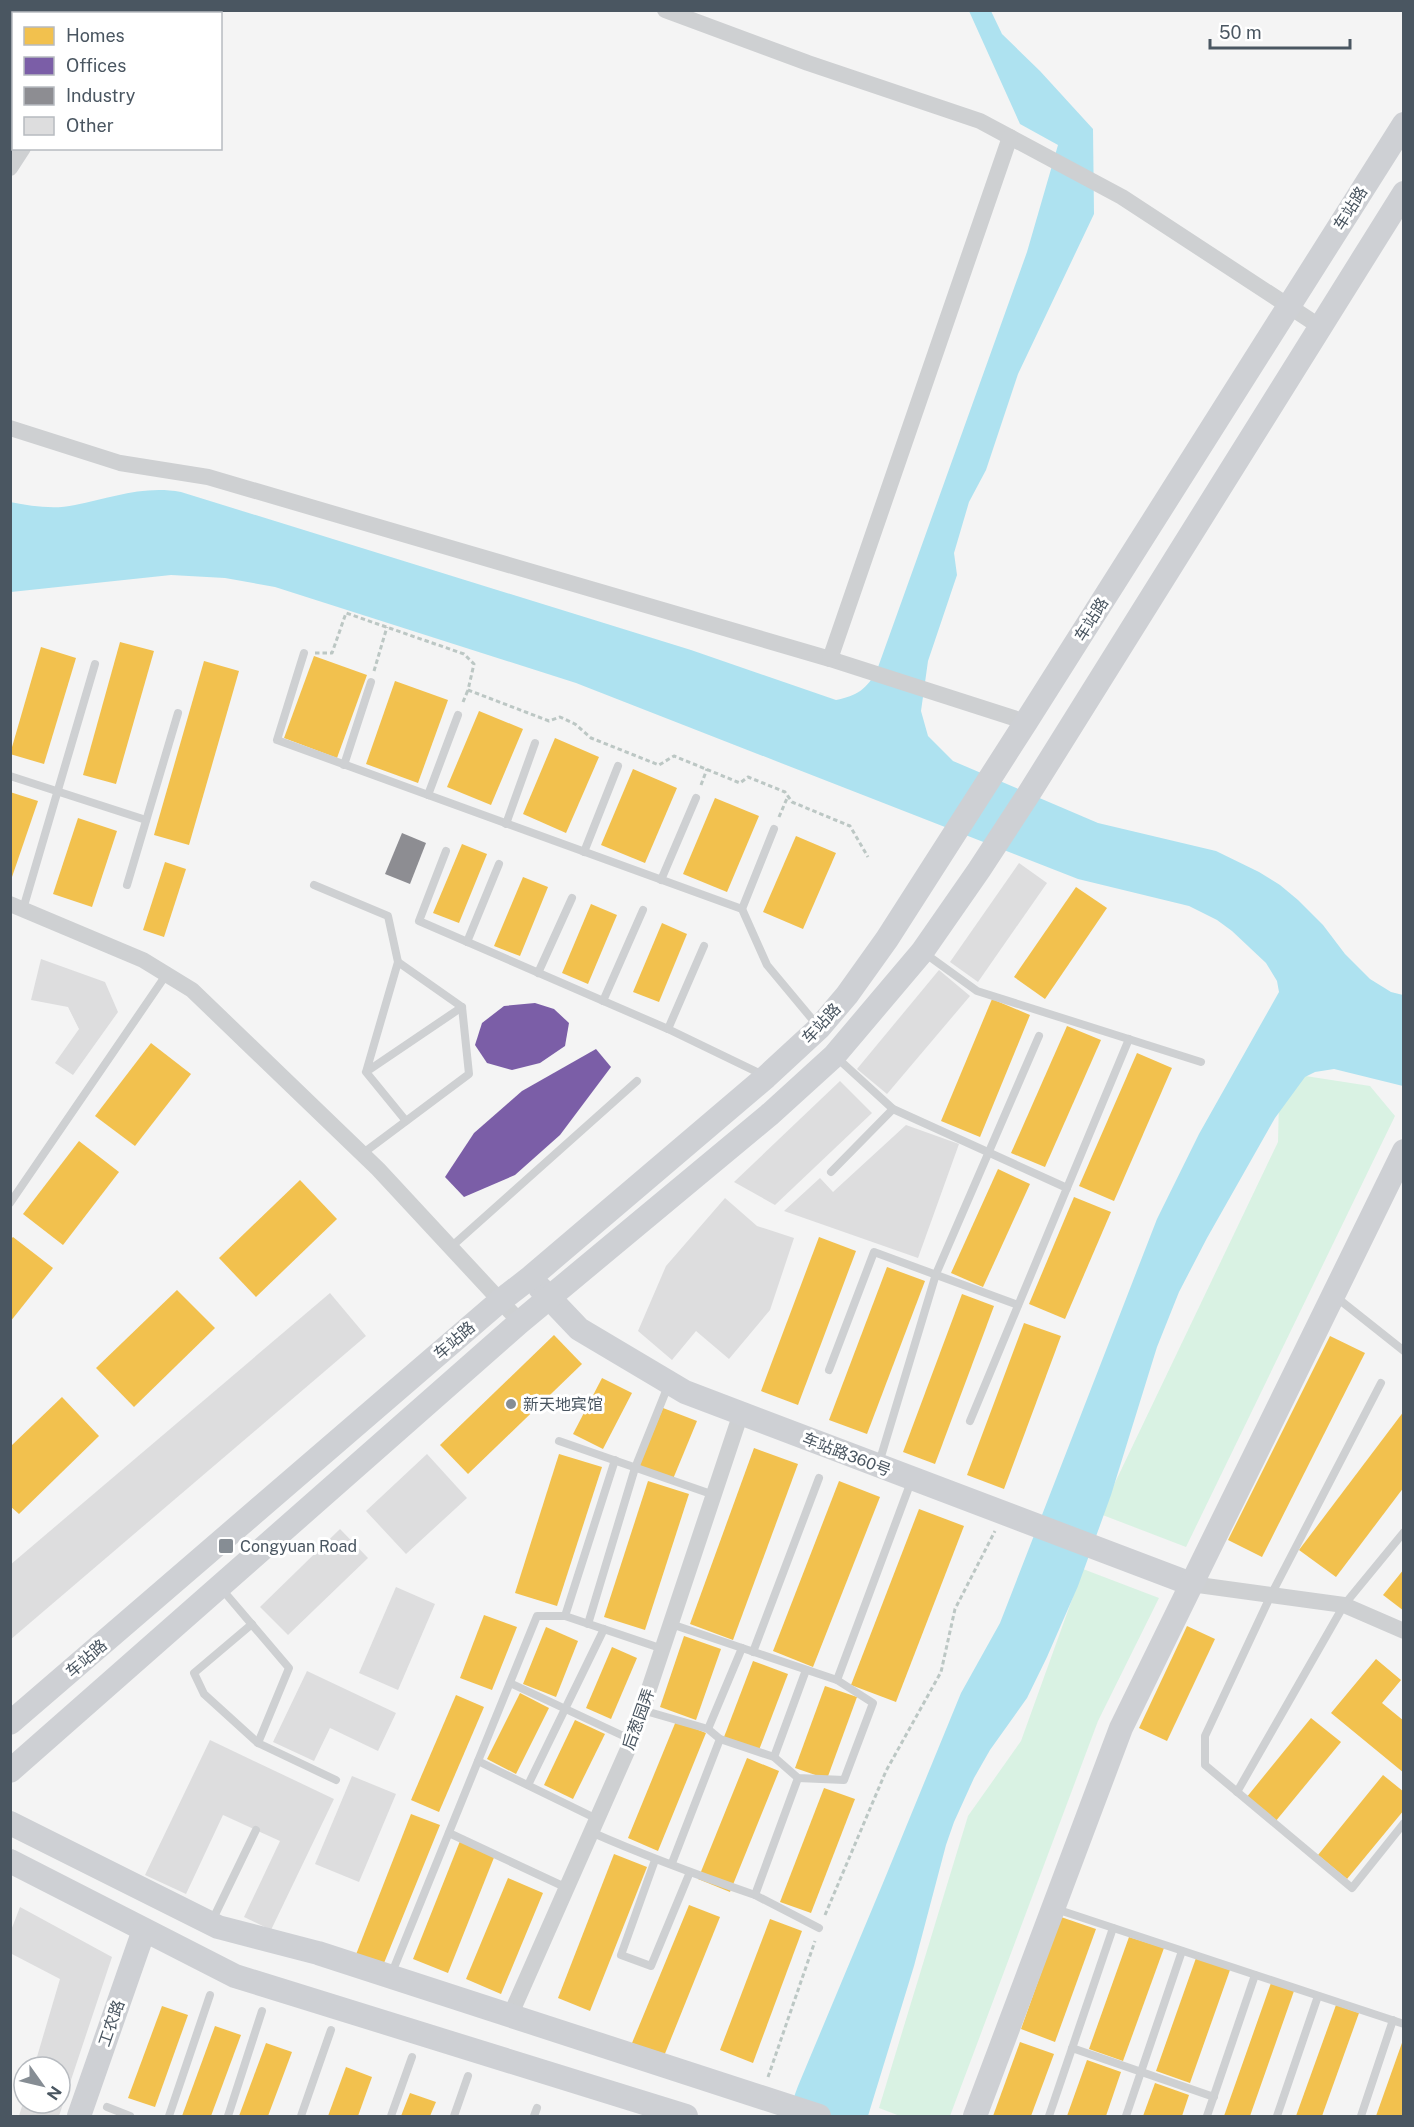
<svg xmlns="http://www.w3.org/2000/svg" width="1414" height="2127" viewBox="0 0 1414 2127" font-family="'Public Sans','Noto Sans SC',sans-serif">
<rect width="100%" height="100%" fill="#f4f4f4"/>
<g fill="#d9f2e3">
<path d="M 1299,1075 L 1370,1086 L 1395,1116 L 1186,1547 L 1100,1514 L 1278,1142 L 1279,1100 Z"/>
<path d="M 1083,1569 L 1159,1598 L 1098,1721 L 950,2116 L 900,2116 L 879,2108 L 968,1816 L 1021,1741 Z"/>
</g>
<path fill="#aee2f0" d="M 969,11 L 991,11 L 1002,34 L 1040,71 L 1093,129 L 1094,214 L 1018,374 L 986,470 L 969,502 L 954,553 L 957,575 L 928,661 L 921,711 L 928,736 L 953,761 L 1098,823 L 1216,851 L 1259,872 L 1280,885 L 1298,900 L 1323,925 L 1345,954 L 1370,979 L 1391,992 L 1403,995 L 1403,1086 L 1334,1069 L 1315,1072 L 1305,1077 L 1275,1118 L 1207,1238 L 1179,1292 L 1157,1347 L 1111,1495 L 1078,1586 L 1047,1657 L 1027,1698 L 990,1750 L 974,1778 L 954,1822 L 946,1845 L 914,1966 L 868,2116 L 787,2116 L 798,2086 L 883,1883 L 961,1693 L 1000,1623 L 1157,1219 L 1199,1134 L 1279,992 L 1277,981 L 1266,963 L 1232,931 L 1217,920 L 1189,906 L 1078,879 L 576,683 L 275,587 L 225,578 L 171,575 L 11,592 L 10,502 C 32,506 53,510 75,505 C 111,498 143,485 181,492 L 691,650 L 836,700 C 857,696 867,689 877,670 L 1027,252 L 1058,145 L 1020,124 Z"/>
<g fill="#f2c14e">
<path d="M 120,642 L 154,651 L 116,784 L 83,775 Z"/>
<path d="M 41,647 L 76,658 L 44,764 L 10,754 Z"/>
<path d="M 314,656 L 367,675 L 337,758 L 284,738 Z"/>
<path d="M 204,661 L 239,671 L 189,845 L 154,835 Z"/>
<path d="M 395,681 L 448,700 L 418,783 L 366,764 Z"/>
<path d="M 479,711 L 523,729 L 491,805 L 447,787 Z"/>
<path d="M 555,738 L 599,757 L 566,833 L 523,814 Z"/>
<path d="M 633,769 L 677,788 L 645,863 L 601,845 Z"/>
<path d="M 10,792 L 38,801 L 12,877 L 10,876 Z"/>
<path d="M 715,798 L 759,816 L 727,892 L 683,874 Z"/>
<path d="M 78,818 L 117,831 L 92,907 L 53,894 Z"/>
<path d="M 796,836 L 836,853 L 803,929 L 763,912 Z"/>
<path d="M 462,844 L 487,854 L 459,923 L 433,913 Z"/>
<path d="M 165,862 L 186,869 L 164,937 L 143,930 Z"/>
<path d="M 523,877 L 548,887 L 520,956 L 494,946 Z"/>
<path d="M 1076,887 L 1107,908 L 1045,999 L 1014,977 Z"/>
<path d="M 591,904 L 617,915 L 588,984 L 562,973 Z"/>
<path d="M 662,923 L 687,934 L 659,1002 L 633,992 Z"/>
<path d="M 992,999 L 1030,1015 L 980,1137 L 941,1121 Z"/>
<path d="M 1067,1026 L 1101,1040 L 1045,1167 L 1011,1153 Z"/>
<path d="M 151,1043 L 191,1074 L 135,1146 L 95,1116 Z"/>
<path d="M 1137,1053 L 1172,1068 L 1114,1201 L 1079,1186 Z"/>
<path d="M 79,1141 L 119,1172 L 63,1245 L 23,1214 Z"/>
<path d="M 998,1169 L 1030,1184 L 983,1287 L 951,1273 Z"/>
<path d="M 300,1180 L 337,1219 L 256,1297 L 219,1258 Z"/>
<path d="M 1074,1197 L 1111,1212 L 1065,1319 L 1029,1304 Z"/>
<path d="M 13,1237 L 53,1268 L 10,1322 L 10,1240 Z"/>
<path d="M 819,1237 L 856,1251 L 798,1405 L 761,1391 Z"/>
<path d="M 887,1267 L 925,1281 L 867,1434 L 829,1420 Z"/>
<path d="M 177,1290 L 215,1328 L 134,1407 L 96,1368 Z"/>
<path d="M 962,1294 L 994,1306 L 935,1464 L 903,1452 Z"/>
<path d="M 1024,1323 L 1061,1336 L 1004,1489 L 967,1475 Z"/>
<path d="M 554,1335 L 582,1364 L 468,1474 L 440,1445 Z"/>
<path d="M 1330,1336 L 1365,1353 L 1262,1557 L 1228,1540 Z"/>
<path d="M 602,1378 L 632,1393 L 603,1449 L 573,1434 Z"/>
<path d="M 62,1397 L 99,1436 L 19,1514 L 10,1506 L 10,1447 Z"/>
<path d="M 663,1408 L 697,1421 L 673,1479 L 639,1466 Z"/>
<path d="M 1404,1411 L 1404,1487 L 1336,1577 L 1299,1550 Z"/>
<path d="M 754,1448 L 798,1464 L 733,1640 L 690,1624 Z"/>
<path d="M 559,1454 L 602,1467 L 557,1606 L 515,1593 Z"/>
<path d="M 648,1481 L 689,1494 L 645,1630 L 604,1617 Z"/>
<path d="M 839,1481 L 880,1497 L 813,1667 L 773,1651 Z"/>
<path d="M 919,1509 L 964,1526 L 896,1702 L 851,1685 Z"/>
<path d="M 1404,1569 L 1404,1611 L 1383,1595 Z"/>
<path d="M 484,1615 L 517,1627 L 492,1690 L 460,1678 Z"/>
<path d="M 1187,1626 L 1215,1639 L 1167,1741 L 1139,1728 Z"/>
<path d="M 546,1627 L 578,1641 L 556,1697 L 523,1684 Z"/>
<path d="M 684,1636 L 721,1649 L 696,1720 L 660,1707 Z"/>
<path d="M 612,1647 L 637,1658 L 611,1719 L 586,1708 Z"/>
<path d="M 1376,1659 L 1401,1680 L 1382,1703 L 1404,1721 L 1404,1773 L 1331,1713 Z"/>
<path d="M 753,1661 L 788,1674 L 759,1750 L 724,1737 Z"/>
<path d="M 825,1686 L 857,1697 L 827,1779 L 795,1768 Z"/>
<path d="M 520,1693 L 549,1708 L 516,1774 L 487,1759 Z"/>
<path d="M 456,1695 L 484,1707 L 439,1812 L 411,1800 Z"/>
<path d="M 1311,1718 L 1341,1742 L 1275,1822 L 1246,1798 Z"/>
<path d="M 575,1720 L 605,1734 L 573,1799 L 544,1785 Z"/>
<path d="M 676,1721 L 706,1733 L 658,1851 L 628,1838 Z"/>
<path d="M 747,1758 L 779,1771 L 730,1892 L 698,1879 Z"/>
<path d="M 1383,1775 L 1404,1792 L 1404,1810 L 1347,1879 L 1318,1855 Z"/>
<path d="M 824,1788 L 855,1799 L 811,1913 L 780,1902 Z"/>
<path d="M 411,1814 L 440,1825 L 382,1968 L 355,1957 Z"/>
<path d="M 460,1841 L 495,1855 L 448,1973 L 413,1959 Z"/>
<path d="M 614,1854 L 647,1867 L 590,2011 L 558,1998 Z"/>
<path d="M 508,1878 L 543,1893 L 501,1994 L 466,1979 Z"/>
<path d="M 689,1905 L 720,1917 L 664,2056 L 632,2043 Z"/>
<path d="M 1061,1917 L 1096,1929 L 1055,2042 L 1021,2029 Z"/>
<path d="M 770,1919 L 802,1931 L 753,2063 L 720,2050 Z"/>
<path d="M 1129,1937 L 1164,1948 L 1123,2061 L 1089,2049 Z"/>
<path d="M 1196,1958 L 1230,1970 L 1190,2083 L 1156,2071 Z"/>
<path d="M 1271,1983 L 1294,1991 L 1250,2116 L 1224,2116 Z"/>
<path d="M 1336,2005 L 1359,2013 L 1322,2116 L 1296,2116 Z"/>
<path d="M 162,2006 L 188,2015 L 155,2107 L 128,2098 Z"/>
<path d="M 215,2026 L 241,2035 L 211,2116 L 182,2116 Z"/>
<path d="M 1404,2040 L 1402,2116 L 1376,2116 L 1403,2040 Z"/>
<path d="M 1020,2042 L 1054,2054 L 1031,2116 L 993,2116 Z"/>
<path d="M 266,2043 L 292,2052 L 268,2116 L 239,2116 Z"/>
<path d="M 1087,2060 L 1121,2072 L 1106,2116 L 1067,2116 Z"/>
<path d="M 346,2067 L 372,2077 L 358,2116 L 328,2116 Z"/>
<path d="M 1155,2083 L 1189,2095 L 1182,2116 L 1143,2116 Z"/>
<path d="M 410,2093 L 436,2102 L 430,2116 L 401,2116 Z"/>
</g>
<g fill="#7b5ea7">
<path d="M 535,1003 L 554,1009 L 569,1023 L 565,1046 L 540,1063 L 512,1070 L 487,1063 L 475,1045 L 482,1023 L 504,1006 Z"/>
<path d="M 596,1049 L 611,1067 L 560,1135 L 515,1175 L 464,1197 L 445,1177 L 474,1133 L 522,1091 Z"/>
</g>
<path fill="#8d8d92" d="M 402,833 L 426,843 L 410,884 L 385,874 Z"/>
<g fill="#ddddde">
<path d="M 1019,863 L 1047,883 L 978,982 L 950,962 Z"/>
<path d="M 41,959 L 105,982 L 118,1012 L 73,1075 L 55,1063 L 79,1029 L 68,1007 L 31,1000 Z"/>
<path d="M 939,970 L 970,996 L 887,1094 L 857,1069 Z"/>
<path d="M 840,1081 L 872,1113 L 775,1205 L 734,1182 Z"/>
<path d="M 906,1125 L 959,1144 L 918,1258 L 784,1211 L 820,1178 L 833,1192 Z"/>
<path d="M 725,1198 L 757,1226 L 794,1238 L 770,1310 L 729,1359 L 696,1331 L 672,1360 L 638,1331 L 666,1266 Z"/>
<path d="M 330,1293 L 366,1336 L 10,1640 L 10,1565 Z"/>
<path d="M 427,1454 L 467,1498 L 406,1554 L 366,1511 Z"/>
<path d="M 340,1529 L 368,1558 L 288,1635 L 260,1607 Z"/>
<path d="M 396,1587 L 435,1604 L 398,1690 L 359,1673 Z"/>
<path d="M 307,1671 L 396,1713 L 378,1751 L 330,1728 L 314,1761 L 273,1742 Z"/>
<path d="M 210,1740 L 334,1799 L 271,1930 L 244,1917 L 280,1841 L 223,1815 L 186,1894 L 145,1875 Z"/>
<path d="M 352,1776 L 396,1794 L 359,1882 L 315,1864 Z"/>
<path d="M 20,1907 L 112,1957 L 59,2116 L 19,2116 L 23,2103 L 60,2103 L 60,2067 L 34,2067 L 60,1979 L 10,1953 L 10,1933 Z"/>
</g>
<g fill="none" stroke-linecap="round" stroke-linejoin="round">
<g stroke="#bcc7c4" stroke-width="3" stroke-dasharray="4.5 3" stroke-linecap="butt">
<path d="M 315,653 L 332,653 L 346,613 L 464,654 L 474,664 L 468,690 L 549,721 L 560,717 L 575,724 L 591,738 L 659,765 L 674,756 L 740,783 L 748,777 L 785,792 L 792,802 L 850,826 L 868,857"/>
<path d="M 374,671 L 387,627"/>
<path d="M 463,702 L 468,690"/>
<path d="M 701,785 L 707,769"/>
<path d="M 779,817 L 788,796"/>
<path d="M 825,1915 L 886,1771 L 941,1672 L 955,1609 L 995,1531"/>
<path d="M 768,2077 L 815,1941"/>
</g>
<g stroke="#ced0d2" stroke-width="8">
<path d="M 304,653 L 277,740 L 742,909 L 767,965 L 817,1025"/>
<path d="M 344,765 L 371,682"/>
<path d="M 10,776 L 146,820"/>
<path d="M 428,795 L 458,715"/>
<path d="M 506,824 L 535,743"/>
<path d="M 446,851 L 419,921 L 668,1029 L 763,1075"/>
<path d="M 584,852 L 618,766"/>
<path d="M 661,880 L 696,798"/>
<path d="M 127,885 L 178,713"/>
<path d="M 314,885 L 388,916 L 398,962"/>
<path d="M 23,909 L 95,664"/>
<path d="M 742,909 L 774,829"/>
<path d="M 467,942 L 499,864"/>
<path d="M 923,952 L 977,991 L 1201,1062"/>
<path d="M 538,973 L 572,898"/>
<path d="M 603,1001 L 643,910"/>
<path d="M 668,1029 L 704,946"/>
<path d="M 835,1056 L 893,1109 L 1067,1188"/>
<path d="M 366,1072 L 462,1007 L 398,962 L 366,1072 L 406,1121"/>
<path d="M 362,1154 L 469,1074 L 462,1007"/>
<path d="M 831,1172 L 893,1109"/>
<path d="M 10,1203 L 166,975"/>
<path d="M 451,1247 L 637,1081"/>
<path d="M 1336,1297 L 1404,1351"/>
<path d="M 829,1370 L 874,1252 L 1018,1305"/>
<path d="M 1381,1383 L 1271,1595 L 1205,1736 L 1205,1765 L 1352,1888 L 1404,1823"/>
<path d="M 970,1421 L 1129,1039"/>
<path d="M 559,1441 L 714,1495"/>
<path d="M 879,1463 L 936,1274 L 1039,1036"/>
<path d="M 220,1587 L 289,1668 L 258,1743 L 336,1780"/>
<path d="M 565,1616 L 615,1460"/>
<path d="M 252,1624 L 194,1673 L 204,1694 L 258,1743"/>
<path d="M 588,1624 L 635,1468 L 668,1386"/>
<path d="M 671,1624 L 837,1680 L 912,1479"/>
<path d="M 753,1652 L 819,1478"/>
<path d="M 510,1683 L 632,1740"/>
<path d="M 642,1710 L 708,1729 L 720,1739 L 774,1757 L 798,1778 L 844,1780 L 873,1703 L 837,1680"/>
<path d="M 708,1729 L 742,1648"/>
<path d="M 774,1757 L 806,1670"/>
<path d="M 478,1761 L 597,1819"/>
<path d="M 798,1778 L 755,1895 L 819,1928"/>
<path d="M 528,1785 L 604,1629"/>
<path d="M 1237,1792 L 1344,1605 L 1404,1532"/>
<path d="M 591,1832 C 645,1856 700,1876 755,1895"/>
<path d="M 449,1833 L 567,1888"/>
<path d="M 655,1860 L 621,1955 L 651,1966 L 690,1872"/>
<path d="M 672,1863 L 720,1739"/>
<path d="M 1056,1909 L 1404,2024"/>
<path d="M 211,1923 L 256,1830"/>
<path d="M 391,1975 L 537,1616 L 565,1616 L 663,1649"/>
<path d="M 1072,2048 L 1214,2097"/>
<path d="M 107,2107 L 130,2116"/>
<path d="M 169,2116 L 210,1995"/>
<path d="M 228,2116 L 262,2011"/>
<path d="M 301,2116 L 331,2030"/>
<path d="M 391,2116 L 412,2057"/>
<path d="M 454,2116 L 468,2076"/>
<path d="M 534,2116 L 537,2108"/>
<path d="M 1049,2116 L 1113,1928"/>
<path d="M 1126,2116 L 1182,1951"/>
<path d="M 1207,2116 L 1255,1975"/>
<path d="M 1277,2116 L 1318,1996"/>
<path d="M 1361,2116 L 1393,2020"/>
</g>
<g stroke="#ced0d2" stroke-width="16">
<path d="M 665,10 L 808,63 L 980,121 L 1122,197 L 1319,326"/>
<path d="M 65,14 L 66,10"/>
<path d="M 10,168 L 23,148"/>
<path d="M 10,428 L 120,463 L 208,477 L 830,659 L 1026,722"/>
<path d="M 830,659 L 1010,137"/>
<path d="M 10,904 L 143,960 L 192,990 L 378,1169 L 520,1322"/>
<path d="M 1191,1584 L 1344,1605 L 1404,1631"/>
<path d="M 510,2016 L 632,1740 L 741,1413"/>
</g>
<g stroke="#ced0d4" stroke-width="24">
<path d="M 540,1288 L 579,1329 L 685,1392 L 1191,1584"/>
<path d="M 10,1723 L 500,1301 L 531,1277 L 766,1077 L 819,1028 L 847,995 L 887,939 L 1026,722 L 1404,124"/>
<path d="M 10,1771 L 520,1322 L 769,1115 L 834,1056 L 922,952 L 979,870 L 1028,795 L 1404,193"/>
<path d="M 10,1823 L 218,1927 L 318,1953 L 819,2116"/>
<path d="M 10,1861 L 235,1976 L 686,2116"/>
<path d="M 79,2116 L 144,1930"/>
<path d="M 975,2116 L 1121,1728 L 1404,1151"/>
</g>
</g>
<g fill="#868d94" stroke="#fff" stroke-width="2">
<circle cx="511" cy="1404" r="6"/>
<rect x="218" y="1538" width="16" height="16" rx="3"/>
</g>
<g text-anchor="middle" stroke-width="6" stroke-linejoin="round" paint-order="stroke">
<g font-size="16" fill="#4a5661" stroke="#fff">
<text transform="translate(1350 208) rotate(-58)" y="6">车站路</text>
<text transform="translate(1091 619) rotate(-58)" y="6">车站路</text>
<text transform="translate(821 1023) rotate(-47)" y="6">车站路</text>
<text transform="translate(454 1340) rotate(-41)" y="6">车站路</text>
<text transform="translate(847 1454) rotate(21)" y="6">车站路360号</text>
<text transform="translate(86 1658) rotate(-41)" y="6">车站路</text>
<text transform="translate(638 1719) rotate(-70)" y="6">后葱园弄</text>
<text transform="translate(111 2023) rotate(-71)" y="6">工农路</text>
</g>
<g font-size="16" fill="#4a5661" stroke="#fff" text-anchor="start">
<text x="523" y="1410">新天地宾馆</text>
<text x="240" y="1552">Congyuan Road</text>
</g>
</g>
<rect width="1414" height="2127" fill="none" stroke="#4a5661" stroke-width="24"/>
<rect x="12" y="12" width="210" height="138" fill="#ffffff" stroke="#b7bbc0" stroke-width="1.5"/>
<rect x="24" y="27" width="30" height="18" fill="#f2c14e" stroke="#b7bbc0" stroke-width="1.5"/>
<text x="66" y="42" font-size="18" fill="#4a5661">Homes</text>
<rect x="24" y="57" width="30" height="18" fill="#7b5ea7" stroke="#b7bbc0" stroke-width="1.5"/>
<text x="66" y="72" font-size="18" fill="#4a5661">Offices</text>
<rect x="24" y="87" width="30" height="18" fill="#8d8d92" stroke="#b7bbc0" stroke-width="1.5"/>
<text x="66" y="102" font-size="18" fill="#4a5661">Industry</text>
<rect x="24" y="117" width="30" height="18" fill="#ddddde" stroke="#b7bbc0" stroke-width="1.5"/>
<text x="66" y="132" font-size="18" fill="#4a5661">Other</text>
<g transform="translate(42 2085) rotate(124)"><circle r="28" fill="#ffffff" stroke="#b7bbc0" stroke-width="1.5"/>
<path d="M0-4.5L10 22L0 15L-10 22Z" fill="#868d94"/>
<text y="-9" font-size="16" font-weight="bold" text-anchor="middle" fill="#4a5661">N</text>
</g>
<path d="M1210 39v9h140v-9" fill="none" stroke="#4a5661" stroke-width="3"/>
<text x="1219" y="39" font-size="18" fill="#4a5661" stroke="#ffffff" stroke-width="4.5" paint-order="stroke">50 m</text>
</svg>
